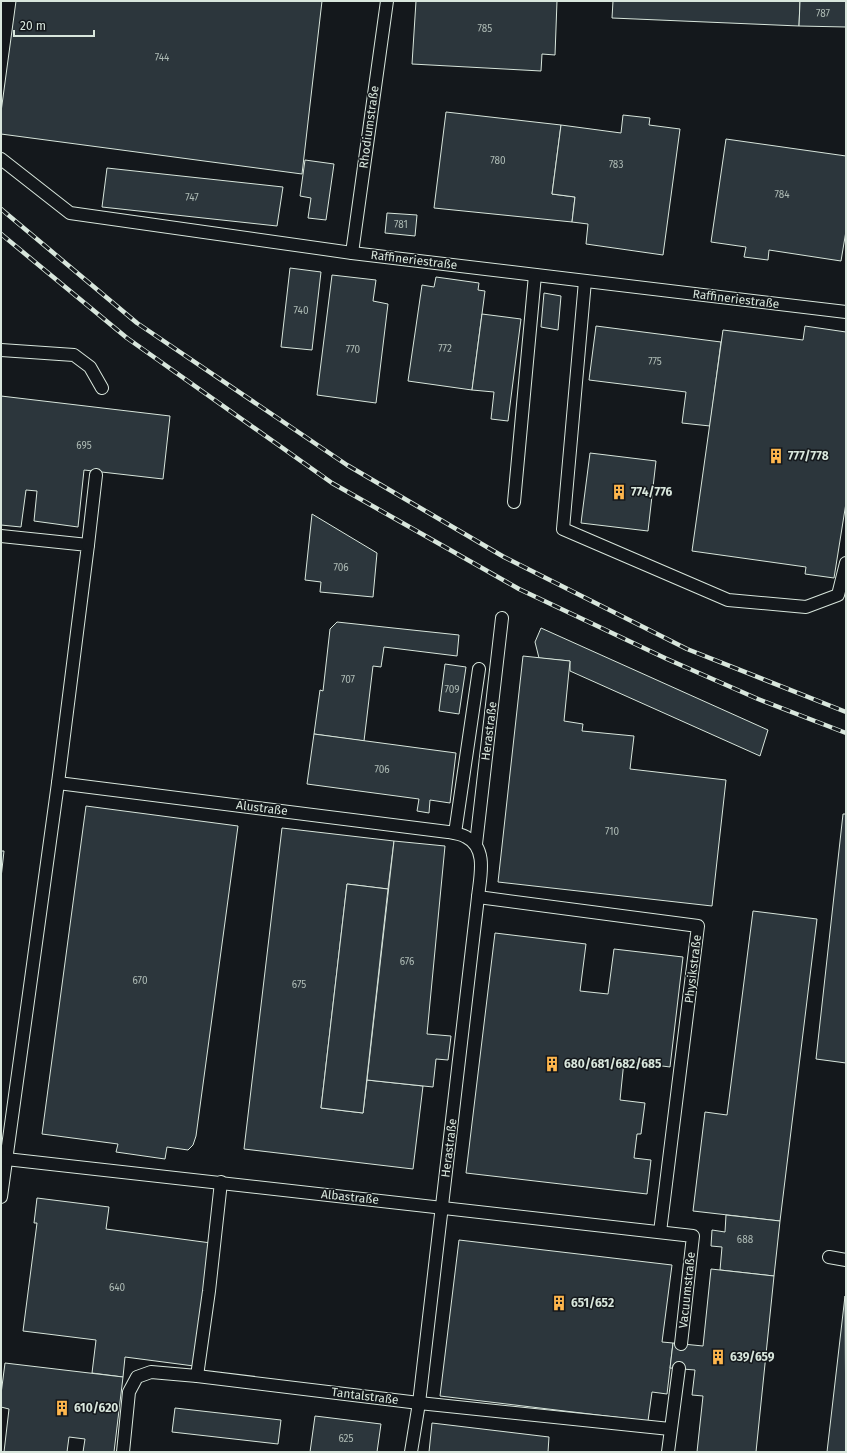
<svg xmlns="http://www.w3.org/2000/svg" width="847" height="1453" viewBox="0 0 847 1453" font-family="'Fira Sans',sans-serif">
<rect width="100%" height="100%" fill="#14181c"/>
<g fill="#2c363c" stroke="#d8e6dc">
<path d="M 16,1 L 322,1 L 302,174 L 1,134 L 1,112 Z"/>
<path d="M 416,1 L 557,1 L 555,55 L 542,54 L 541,71 L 412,64 Z"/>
<path d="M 613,1 L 800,1 L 799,26 L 612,18 Z"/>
<path d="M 800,1 L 846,1 L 846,27 L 799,26 Z"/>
<path d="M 446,112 L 561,125 L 552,194 L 575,197 L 572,222 L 434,208 Z"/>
<path d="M 623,115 L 650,118 L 649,125 L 680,129 L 663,255 L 586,244 L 588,224 L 572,222 L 575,197 L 552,194 L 561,125 L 621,133 Z"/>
<path d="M 726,139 L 846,156 L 846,231 L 841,261 L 769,250 L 768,260 L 744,257 L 746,247 L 711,242 Z"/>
<path d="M 305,160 L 334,164 L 326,220 L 308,218 L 311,198 L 300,196 Z"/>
<path d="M 107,168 L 283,187 L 277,226 L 102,207 Z"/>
<path d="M 387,213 L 417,215 L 415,236 L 385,233 Z"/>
<path d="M 290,268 L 321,272 L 312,350 L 281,347 Z"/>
<path d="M 332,275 L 376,280 L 373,301 L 388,304 L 376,403 L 317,395 Z"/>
<path d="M 436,277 L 479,283 L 478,290 L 485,291 L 472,390 L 408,381 L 422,285 L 434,287 Z"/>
<path d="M 544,293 L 561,296 L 558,330 L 541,327 Z"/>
<path d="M 482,314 L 521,319 L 508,421 L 491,419 L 494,392 L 472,390 Z"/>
<path d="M 596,326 L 721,342 L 710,426 L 682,423 L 686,392 L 589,380 Z"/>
<path d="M 805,326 L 846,332 L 846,503 L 834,578 L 805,574 L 806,567 L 692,551 L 723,330 L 803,340 Z"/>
<path d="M 1,396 L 170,416 L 163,479 L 84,470 L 78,527 L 34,521 L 37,491 L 26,490 L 21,527 L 1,525 Z"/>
<path d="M 590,453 L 656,461 L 648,531 L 581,523 Z"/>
<path d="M 312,514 L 377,553 L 373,597 L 320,592 L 321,582 L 305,580 Z"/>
<path d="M 337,622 L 459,635 L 457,656 L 384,647 L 381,667 L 373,666 L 364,741 L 314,734 L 320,690 L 323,691 L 330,629 Z"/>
<path d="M 541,628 L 768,730 L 760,756 L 570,671 L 570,661 L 539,658 L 535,642 Z"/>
<path d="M 523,656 L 570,661 L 564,721 L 583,724 L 582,731 L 634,736 L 630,769 L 726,780 L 712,906 L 498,882 Z"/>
<path d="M 445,664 L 466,667 L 459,714 L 439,711 Z"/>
<path d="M 314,734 L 456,753 L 450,803 L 430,800 L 429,813 L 417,811 L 419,799 L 307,784 Z"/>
<path d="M 86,806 L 238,826 L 196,1136 L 193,1145 L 188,1150 L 167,1147 L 165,1159 L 116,1152 L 118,1144 L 42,1134 Z"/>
<path d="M 843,814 L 846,814 L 846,1063 L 816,1059 Z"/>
<path d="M 282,828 L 394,841 L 388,889 L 347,884 L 321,1108 L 363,1113 L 367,1080 L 423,1086 L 413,1169 L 244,1149 Z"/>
<path d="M 394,841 L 445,846 L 427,1034 L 451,1036 L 448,1060 L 436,1059 L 433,1087 L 367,1080 Z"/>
<path d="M 1,851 L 4,851 L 1,878 Z"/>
<path d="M 347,884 L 388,889 L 363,1113 L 321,1108 Z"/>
<path d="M 753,911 L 817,919 L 780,1221 L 693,1211 L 705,1112 L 727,1115 Z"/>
<path d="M 495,933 L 586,944 L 580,991 L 608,994 L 614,949 L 683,957 L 670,1067 L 624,1061 L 620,1100 L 645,1103 L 641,1134 L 637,1134 L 634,1158 L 651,1160 L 647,1194 L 466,1173 Z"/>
<path d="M 37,1198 L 109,1207 L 106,1229 L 211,1243 L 194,1366 L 125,1357 L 123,1377 L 92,1373 L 96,1340 L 23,1331 L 37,1223 L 34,1223 Z"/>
<path d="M 726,1215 L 780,1221 L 774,1276 L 720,1270 L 722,1247 L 711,1246 L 712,1230 L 725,1232 Z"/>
<path d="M 459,1240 L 672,1265 L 662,1342 L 673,1343 L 667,1394 L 652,1392 L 648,1421 L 440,1396 Z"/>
<path d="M 711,1269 L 774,1276 L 756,1452 L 697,1452 L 703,1396 L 692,1395 L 695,1370 L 670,1368 L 673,1343 L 703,1346 Z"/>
<path d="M 845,1296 L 846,1452 L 827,1452 Z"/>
<path d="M 5,1363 L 123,1377 L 114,1452 L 83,1452 L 85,1439 L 69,1437 L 67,1452 L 4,1452 L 9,1409 L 1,1407 L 1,1394 Z"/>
<path d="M 175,1408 L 281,1420 L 278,1444 L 172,1432 Z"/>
<path d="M 315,1416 L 381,1424 L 377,1452 L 310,1452 Z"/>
<path d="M 432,1423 L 549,1437 L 548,1452 L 429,1452 Z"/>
</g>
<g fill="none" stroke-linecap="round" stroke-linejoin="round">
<defs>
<g id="lane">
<path d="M 1,159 L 70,213 L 352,253 L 846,312"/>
<path d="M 352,253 L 387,1"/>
<path d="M 585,281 L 563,529 L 728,600 L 806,607 L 838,595 L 846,563"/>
<path d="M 1,350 L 74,355 L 90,367 L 102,388"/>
<path d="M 514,502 L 535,275"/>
<path d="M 1,536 L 88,545 L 58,783 L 1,1197"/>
<path d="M 88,545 L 96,475"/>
<path d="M 58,783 L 448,832 C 454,833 461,834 466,837 C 488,848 480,877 478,897 L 419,1403 L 411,1452"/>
<path d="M 455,833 L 479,669"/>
<path d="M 476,844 L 502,618"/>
<path d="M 478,897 L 698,926 L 660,1232"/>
<path d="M 6,1159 L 693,1236 L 681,1344"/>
<path d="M 829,1257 L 846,1260"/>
<path d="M 197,1376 L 209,1291 L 221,1182"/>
<path d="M 123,1452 L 129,1392 L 137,1377 L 151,1372 L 197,1376 L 419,1403 L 670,1429"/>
<path d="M 668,1452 L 679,1368"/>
</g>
</defs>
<use href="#lane" stroke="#d8e6dc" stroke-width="14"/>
<use href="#lane" stroke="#14181c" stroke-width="12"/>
<defs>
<g id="rail">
<path d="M 1,209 L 137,323 L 347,465 L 504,557 L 687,649 L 846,712"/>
<path d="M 1,234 L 127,338 L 332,483 L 519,589 L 667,659 L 758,699 L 846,733"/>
</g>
</defs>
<use href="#rail" stroke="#d8e6dc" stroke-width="4.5"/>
<use href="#rail" stroke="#14181c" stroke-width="3" stroke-dasharray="9" stroke-linecap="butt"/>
</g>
<defs>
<symbol id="building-bare" viewBox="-9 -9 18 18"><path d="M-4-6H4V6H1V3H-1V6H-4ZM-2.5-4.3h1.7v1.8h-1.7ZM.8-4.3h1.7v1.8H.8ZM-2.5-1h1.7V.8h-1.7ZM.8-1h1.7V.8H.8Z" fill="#ffb74d" stroke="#14181c" stroke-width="2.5" paint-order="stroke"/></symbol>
</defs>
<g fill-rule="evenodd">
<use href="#building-bare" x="765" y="445" width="22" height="22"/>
<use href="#building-bare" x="608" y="481" width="22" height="22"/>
<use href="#building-bare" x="541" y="1053" width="22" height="22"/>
<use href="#building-bare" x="548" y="1292" width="22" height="22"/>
<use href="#building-bare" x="707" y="1346" width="22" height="22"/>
<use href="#building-bare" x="51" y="1397" width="22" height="22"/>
</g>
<g text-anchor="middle" stroke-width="3" stroke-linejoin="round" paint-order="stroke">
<g font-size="10" fill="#adbab4">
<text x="823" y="17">787</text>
<text x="485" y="32">785</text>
<text x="162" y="61">744</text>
<text x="498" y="164">780</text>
<text x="616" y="168">783</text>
<text x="782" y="198">784</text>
<text x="192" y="201">747</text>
<text x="401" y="228">781</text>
<text x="301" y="314">740</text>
<text x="445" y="352">772</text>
<text x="353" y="353">770</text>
<text x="655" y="365">775</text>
<text x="84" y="449">695</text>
<text x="341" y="571">706</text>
<text x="348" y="683">707</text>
<text x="452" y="693">709</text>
<text x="382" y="773">706</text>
<text x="612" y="835">710</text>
<text x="407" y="965">676</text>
<text x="140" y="984">670</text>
<text x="299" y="988">675</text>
<text x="745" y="1243">688</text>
<text x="117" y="1291">640</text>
<text x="346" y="1442">625</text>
</g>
<g font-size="12" fill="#d8e6dc" stroke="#14181c">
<text transform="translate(369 127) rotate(-82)" y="4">Rhodiumstraße</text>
<text transform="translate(414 260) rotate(7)" y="4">Raffineriestraße</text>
<text transform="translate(736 299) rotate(7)" y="4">Raffineriestraße</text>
<text transform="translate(489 731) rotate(-83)" y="4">Herastraße</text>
<text transform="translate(262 808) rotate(7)" y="4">Alustraße</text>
<text transform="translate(693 969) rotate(-83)" y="4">Physikstraße</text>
<text transform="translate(449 1148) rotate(-83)" y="4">Herastraße</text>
<text transform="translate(350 1197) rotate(6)" y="4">Albastraße</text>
<text transform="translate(687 1290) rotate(-84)" y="4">Vacuumstraße</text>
<text transform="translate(365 1396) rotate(7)" y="4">Tantalstraße</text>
</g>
<g font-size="12" font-weight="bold" fill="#d8e6dc" stroke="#14181c" text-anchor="start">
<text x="788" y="460">777/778</text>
<text x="631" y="496">774/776</text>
<text x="564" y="1068">680/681/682/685</text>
<text x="571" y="1307">651/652</text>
<text x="730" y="1361">639/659</text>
<text x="74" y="1412">610/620</text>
</g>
</g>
<rect width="847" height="1453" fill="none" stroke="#d8e6dc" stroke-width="4"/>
<path d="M14 30v6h80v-6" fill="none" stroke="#d8e6dc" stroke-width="2"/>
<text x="20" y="30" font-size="12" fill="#d8e6dc" stroke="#14181c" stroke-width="3" paint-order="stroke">20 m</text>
</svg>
